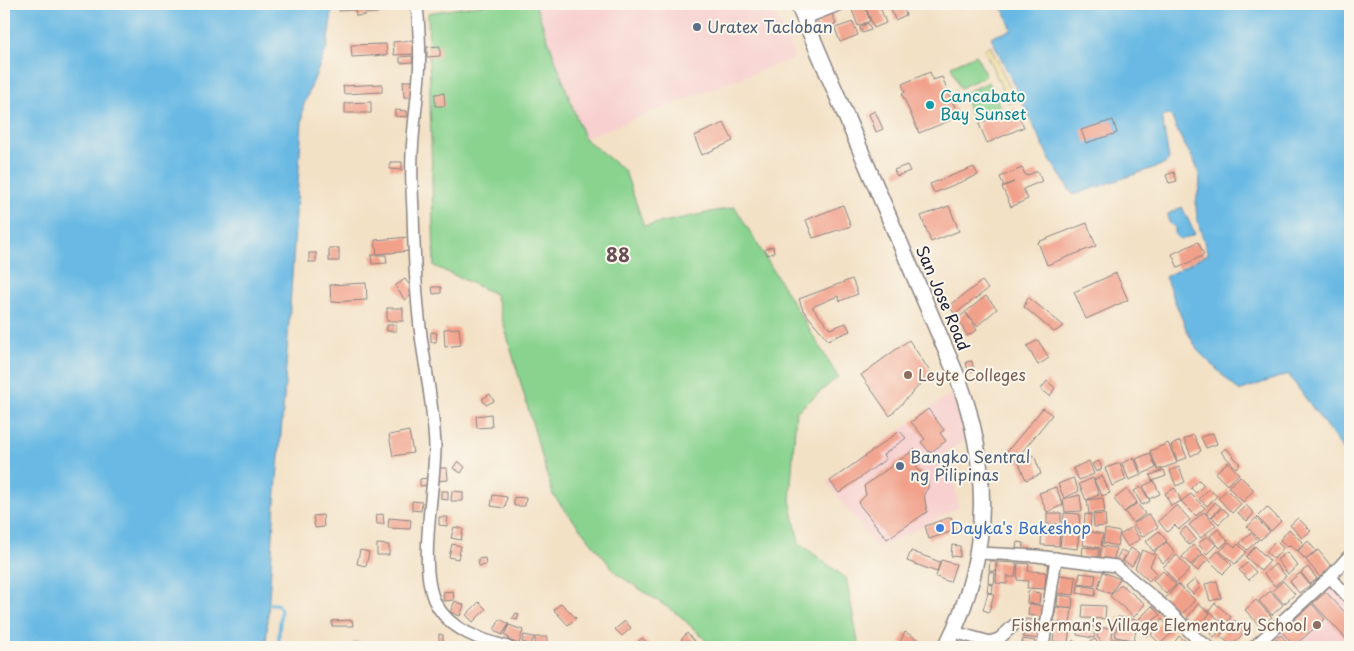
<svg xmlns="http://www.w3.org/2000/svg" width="1354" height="651" viewBox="0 0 1354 651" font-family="'Playpen Sans',sans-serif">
<rect width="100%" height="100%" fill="#fbf7ec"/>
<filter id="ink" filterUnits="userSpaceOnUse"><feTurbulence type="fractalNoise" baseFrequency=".02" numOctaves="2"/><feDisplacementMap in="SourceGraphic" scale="10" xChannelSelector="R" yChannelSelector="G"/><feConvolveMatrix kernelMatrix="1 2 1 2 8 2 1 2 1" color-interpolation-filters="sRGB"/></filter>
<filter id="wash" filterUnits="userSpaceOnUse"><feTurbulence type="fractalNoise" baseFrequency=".0096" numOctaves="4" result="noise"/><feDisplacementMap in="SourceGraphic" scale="20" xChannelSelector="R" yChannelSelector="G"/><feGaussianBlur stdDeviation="1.12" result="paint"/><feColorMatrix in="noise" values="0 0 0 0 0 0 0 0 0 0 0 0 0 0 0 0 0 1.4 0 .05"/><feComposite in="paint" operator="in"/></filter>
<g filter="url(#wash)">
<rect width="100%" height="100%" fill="#f3e1c6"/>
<g fill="#f7d0cf">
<path d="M 535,4 L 772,4 L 794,58 L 584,138 Z"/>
<path d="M 952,393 L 964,441 L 947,451 L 959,507 L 878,549 L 827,482 Z"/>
<path d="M 1327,586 L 1338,589 L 1350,603 L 1350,647 L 1258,647 Z"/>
</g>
<g fill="#89d38f" stroke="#567a65">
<path d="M 486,4 L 535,4 L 584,138 L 625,171 L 644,226 L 735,207 L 838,377 L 796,412 L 790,500 L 799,543 L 846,578 L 859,647 L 713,647 L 679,615 L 617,574 L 553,495 L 495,294 L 434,266 L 428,13 Z"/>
<path d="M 976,55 L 986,76 L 960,88 L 951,66 Z"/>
<path d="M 989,82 L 1000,107 L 973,119 L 962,94 Z"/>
</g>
<path fill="#6eb57a" stroke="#486c5a" d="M 354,643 L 422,646 L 422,647 L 353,647 Z"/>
<path fill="#eeda9e" stroke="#887e6c" d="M 990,45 L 1016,101 L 1009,104 L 984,49 Z"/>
<g fill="#69b9e4" stroke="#466e90">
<path d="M 4,4 L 333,4 L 327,47 L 303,107 L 284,398 L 275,503 L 266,647 L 4,647 Z"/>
<path d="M 1001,4 L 1350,4 L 1350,459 L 1288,374 L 1239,391 L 1198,351 L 1187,331 L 1165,277 L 1208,254 C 1203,238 1196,221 1196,205 C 1196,194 1202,185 1199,175 C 1196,162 1190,154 1184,144 C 1179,135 1175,125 1171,116 L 1169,114 L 1165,115 L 1162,118 L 1169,159 L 1165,164 L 1073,195 L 1050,160 L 991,37 L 1012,30 Z"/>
<path d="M 1182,207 L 1195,234 L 1181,240 L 1175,235 L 1175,227 C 1169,224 1167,220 1168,214 Z"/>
</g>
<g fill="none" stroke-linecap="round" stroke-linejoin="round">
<path stroke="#69b9e4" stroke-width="3" d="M 269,604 L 277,604 L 281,610 L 278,647"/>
</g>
<g id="blocks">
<g fill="#f1a08a">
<path d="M 339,4 L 365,4 L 365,15 L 356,16 L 355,10 L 339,11 Z"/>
<path d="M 366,4 L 377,4 L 378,13 L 367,14 Z"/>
<path d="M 876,4 L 879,4 L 886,23 L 874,28 L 866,8 Z"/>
<path d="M 889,4 L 902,4 L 906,15 L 895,20 Z"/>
<path d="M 905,4 L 918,4 L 918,6 L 908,10 Z"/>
<path d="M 864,5 L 870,21 L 858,26 L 852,10 Z"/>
<path d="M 832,13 L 836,24 L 820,30 L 817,19 Z"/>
<path d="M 853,22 L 858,35 L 840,42 L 835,28 Z"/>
<path d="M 868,23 L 871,30 L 862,33 L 860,27 Z"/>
<path d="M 413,40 L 414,54 L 394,55 L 393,42 Z"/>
<path d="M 386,44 L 387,55 L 352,57 L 351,45 Z"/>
<path d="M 440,46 L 440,56 L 427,57 L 427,47 Z"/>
<path d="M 412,56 L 413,62 L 400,63 L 400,57 Z"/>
<path d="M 930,72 L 933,80 L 942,77 L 959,117 L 919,133 L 902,94 L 905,92 L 902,84 Z"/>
<path d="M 403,81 L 413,81 L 414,97 L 404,97 Z"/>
<path d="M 382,84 L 382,92 L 344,94 L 343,86 Z"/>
<path d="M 444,93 L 445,106 L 435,106 L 435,94 Z"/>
<path d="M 371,102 L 371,113 L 345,113 L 345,103 Z"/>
<path d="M 1015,108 L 1024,127 L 987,143 L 979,124 Z"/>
<path d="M 395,110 L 407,111 L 407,117 L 395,116 Z"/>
<path d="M 875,111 L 883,129 L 876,132 L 869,114 Z"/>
<path d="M 1113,120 L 1117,133 L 1086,143 L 1081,130 Z"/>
<path d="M 724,123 L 733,141 L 702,155 L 694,136 Z"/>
<path d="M 390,162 L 402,162 L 402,170 L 390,169 Z"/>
<path d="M 907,165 L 910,171 L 897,176 L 894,170 Z"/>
<path d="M 974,167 L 978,175 L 934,193 L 930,184 Z"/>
<path d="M 1022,168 L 1026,176 L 1037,171 L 1042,181 L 1023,189 L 1028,199 L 1011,207 L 1002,187 L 1014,182 L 1004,186 L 1000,177 Z"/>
<path d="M 1174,172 L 1177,181 L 1169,183 L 1166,175 Z"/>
<path d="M 843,205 L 851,226 L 813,238 L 806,220 Z"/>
<path d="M 949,206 L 959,231 L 931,242 L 921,216 Z"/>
<path d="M 1087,223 L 1096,246 L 1047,265 L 1038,242 Z"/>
<path d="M 409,237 L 410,251 L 377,254 L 375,240 Z"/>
<path d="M 1198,242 L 1204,255 L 1178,268 L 1172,254 Z"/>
<path d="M 773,246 L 774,253 L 767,255 L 765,249 Z"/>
<rect x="329" y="248" width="10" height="13"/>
<rect x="309" y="253" width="7" height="9"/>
<path d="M 371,255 L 386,255 L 387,263 L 372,264 Z"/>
<path d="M 1116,273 L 1128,300 L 1086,319 L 1074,292 Z"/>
<path d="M 405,279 L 415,292 L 405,300 L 395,286 Z"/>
<path d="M 852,279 L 858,294 L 840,301 L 838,296 L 812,307 L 830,329 L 846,323 L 850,331 L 828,340 L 803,310 L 799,299 Z"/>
<path d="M 982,281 L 988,289 L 955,314 L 949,306 Z"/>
<path d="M 366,283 L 367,300 L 331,302 L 330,285 Z"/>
<path d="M 432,287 L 441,287 L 441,293 L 433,294 Z"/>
<path d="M 986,296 L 997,309 L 977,326 L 966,313 L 977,330 L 967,336 L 958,318 Z"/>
<path d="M 1028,297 L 1064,326 L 1054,332 L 1024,307 Z"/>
<rect x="387" y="308" width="16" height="13"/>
<rect x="387" y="325" width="9" height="6"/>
<path d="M 459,328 L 461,345 L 445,347 L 444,329 Z"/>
<path d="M 431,332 L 437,333 L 436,342 L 431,342 Z"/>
<path d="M 909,340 L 931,373 L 890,416 L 861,375 Z"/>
<path d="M 1038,340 L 1049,358 L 1038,365 L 1027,346 Z"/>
<path d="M 972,361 L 974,371 L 968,372 L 966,362 Z"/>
<path d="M 1047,381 L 1055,388 L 1050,396 L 1041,389 Z"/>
<path d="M 490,394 L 494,401 L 486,405 L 482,399 Z"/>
<path d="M 1043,408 L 1052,415 L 1014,462 L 1005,454 Z"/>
<path d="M 928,409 L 944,430 L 940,433 L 946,441 L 930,453 L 921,442 L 925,439 L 911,422 Z"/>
<path d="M 491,414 L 492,427 L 477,428 L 476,416 Z"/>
<path d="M 409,431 L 413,453 L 393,456 L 389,435 Z"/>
<path d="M 900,431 L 906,438 L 883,455 L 886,459 L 839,493 L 830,481 Z"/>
<path d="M 1213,433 L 1217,444 L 1206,448 L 1201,437 Z"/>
<path d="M 1194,435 L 1201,451 L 1191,456 L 1184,439 Z"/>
<path d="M 1180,441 L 1187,458 L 1177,461 L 1171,445 Z"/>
<path d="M 1168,443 L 1177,463 L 1158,470 L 1150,451 Z"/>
<path d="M 1226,448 L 1240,464 L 1236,468 L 1221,452 Z"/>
<path d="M 915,449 L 917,470 L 922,472 L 928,481 L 928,488 L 924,494 L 927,512 L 887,539 L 858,503 L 866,495 L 864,486 Z"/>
<path d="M 1150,453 L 1156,468 L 1142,474 L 1136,459 Z"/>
<path d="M 1034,455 L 1041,474 L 1026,480 L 1018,461 Z"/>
<path d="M 1134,458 L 1141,475 L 1129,480 L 1122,463 Z"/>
<path d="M 458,461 L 465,467 L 461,473 L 453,468 Z"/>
<path d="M 1089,461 L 1094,474 L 1079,480 L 1073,468 Z"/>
<path d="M 1099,461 L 1102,469 L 1096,472 L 1092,464 Z"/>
<path d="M 1228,462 L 1239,474 L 1227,485 L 1215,473 Z"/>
<path d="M 1120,463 L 1126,480 L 1112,486 L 1105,468 Z"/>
<path d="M 1179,467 L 1185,482 L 1176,486 L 1170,471 Z"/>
<path d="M 436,468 L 447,468 L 448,480 L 437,481 Z"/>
<path d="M 1164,470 L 1166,476 L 1152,481 L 1150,475 Z"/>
<path d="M 1102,476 L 1110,493 L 1102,496 L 1094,480 Z"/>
<path d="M 1240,476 L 1254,490 L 1243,502 L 1228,487 Z"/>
<path d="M 427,478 L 428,485 L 420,486 L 420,479 Z"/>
<path d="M 1073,478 L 1079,491 L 1064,498 L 1058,484 Z"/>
<path d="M 1093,478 L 1099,495 L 1086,500 L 1079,484 Z"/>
<path d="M 1199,480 L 1204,485 L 1196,493 L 1191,488 Z"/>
<path d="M 1154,481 L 1160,494 L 1149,499 L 1143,486 Z"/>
<path d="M 1056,487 L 1063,505 L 1047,512 L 1039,493 Z"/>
<path d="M 1141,487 L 1150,501 L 1142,505 L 1134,491 Z"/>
<path d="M 1175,488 L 1181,501 L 1171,506 L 1165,493 Z"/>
<path d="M 1127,489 L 1137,502 L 1124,512 L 1114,499 Z"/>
<path d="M 1209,489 L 1217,496 L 1207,506 L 1199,499 Z"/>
<path d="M 1227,490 L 1241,504 L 1232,513 L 1218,498 Z"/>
<path d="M 441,491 L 448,491 L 448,500 L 441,499 Z"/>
<path d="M 452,491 L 463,492 L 463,501 L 451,501 Z"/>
<path d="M 1191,494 L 1205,508 L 1196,516 L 1181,501 Z"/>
<path d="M 493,495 L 507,497 L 505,508 L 491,506 Z"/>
<path d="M 1080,495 L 1082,511 L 1065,512 L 1063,499 Z"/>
<path d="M 514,497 L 526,498 L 525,506 L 514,506 Z"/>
<path d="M 1103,498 L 1105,512 L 1089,514 L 1087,500 Z"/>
<path d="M 412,501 L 422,502 L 421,511 L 412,510 Z"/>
<path d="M 1215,502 L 1221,507 L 1211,517 L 1206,513 Z"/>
<path d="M 1137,503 L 1145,514 L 1133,523 L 1125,512 Z"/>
<path d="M 1177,505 L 1190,520 L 1179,529 L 1175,525 L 1167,532 L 1158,521 Z"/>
<path d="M 1246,505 L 1254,513 L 1247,521 L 1238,513 Z"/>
<path d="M 1267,507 L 1281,521 L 1271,531 L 1257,517 Z"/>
<path d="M 1222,508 L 1229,514 L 1219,524 L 1212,517 Z"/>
<path d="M 1204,512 L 1216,525 L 1201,538 L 1189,525 Z"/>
<rect x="1047" y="513" width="14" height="11"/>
<path d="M 1064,513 L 1080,514 L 1079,528 L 1063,526 Z"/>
<path d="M 383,514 L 384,524 L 377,524 L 376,515 Z"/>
<path d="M 1085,514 L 1091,515 L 1090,530 L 1084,529 Z"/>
<path d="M 1105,514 L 1106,526 L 1094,527 L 1093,515 Z"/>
<path d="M 1149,514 L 1158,527 L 1142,537 L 1133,524 Z"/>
<path d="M 323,515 L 324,527 L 315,528 L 313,516 Z"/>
<path d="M 439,517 L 448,517 L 447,526 L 439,525 Z"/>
<path d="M 951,517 L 956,530 L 929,539 L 925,526 Z"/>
<path d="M 389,518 L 411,520 L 410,529 L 388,528 Z"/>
<path d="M 1256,518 L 1270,532 L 1260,540 L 1247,527 Z"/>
<path d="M 1298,518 L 1311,531 L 1302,538 L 1290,525 Z"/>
<path d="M 454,527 L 463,529 L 461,540 L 451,538 Z"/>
<path d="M 1042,527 L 1060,528 L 1059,546 L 1041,545 Z"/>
<path d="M 1132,527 L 1140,539 L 1128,547 L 1120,535 Z"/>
<path d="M 1186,527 L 1196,539 L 1189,545 L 1179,533 Z"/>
<path d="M 1105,529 L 1120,532 L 1117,546 L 1103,543 Z"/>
<path d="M 1218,529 L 1228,541 L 1220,548 L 1210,536 Z"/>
<path d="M 1289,529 L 1303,543 L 1297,551 L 1290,545 L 1288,547 L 1280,540 Z"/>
<path d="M 1062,530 L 1079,533 L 1077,549 L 1060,547 Z"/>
<path d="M 1085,531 L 1103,534 L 1101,546 L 1116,548 L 1114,560 L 1100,558 L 1101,548 L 1083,545 Z"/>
<path d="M 1159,531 L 1167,541 L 1153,551 L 1146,541 Z"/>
<path d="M 1251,533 L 1258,540 L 1247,550 L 1240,543 Z"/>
<path d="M 1207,536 L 1216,545 L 1207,554 L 1198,544 Z"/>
<path d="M 1276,541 L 1283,548 L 1274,559 L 1266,552 Z"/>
<path d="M 1308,541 L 1316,551 L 1305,559 L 1298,551 Z"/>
<path d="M 1017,542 L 1024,543 L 1023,550 L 1016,548 Z"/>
<path d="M 1167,542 L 1175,553 L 1163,563 L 1154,552 Z"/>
<path d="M 1229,542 L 1235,547 L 1238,544 L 1246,552 L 1235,564 L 1220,551 Z"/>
<path d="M 377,544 L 389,545 L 389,555 L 377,555 Z"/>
<path d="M 452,544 L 461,546 L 458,559 L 449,557 Z"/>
<path d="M 952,545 L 960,546 L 960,557 L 951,556 Z"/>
<path d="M 1193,545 L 1202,553 L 1191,565 L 1182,557 Z"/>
<path d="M 1255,546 L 1270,561 L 1261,571 L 1246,557 Z"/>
<path d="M 1083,547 L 1099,549 L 1098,558 L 1082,556 Z"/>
<path d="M 1131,548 L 1139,553 L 1132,566 L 1123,561 Z"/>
<path d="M 360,550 L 369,552 L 366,566 L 357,564 Z"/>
<path d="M 1121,550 L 1127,553 L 1120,565 L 1115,562 Z"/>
<path d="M 1142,550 L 1155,555 L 1150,566 L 1157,573 L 1149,581 L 1135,568 Z"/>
<path d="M 1318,550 L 1332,567 L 1320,577 L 1306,560 Z"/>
<path d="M 911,551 L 940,562 L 937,572 L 907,561 Z"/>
<path d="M 1218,551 L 1232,565 L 1223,574 L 1209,560 Z"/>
<path d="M 1287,552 L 1298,566 L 1288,574 L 1277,560 Z"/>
<path d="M 1203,554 L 1208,559 L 1198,571 L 1192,566 Z"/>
<path d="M 1177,555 L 1190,570 L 1176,583 L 1163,567 Z"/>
<path d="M 485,558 L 486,565 L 479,566 L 478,559 Z"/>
<path d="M 941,560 L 956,564 L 950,582 L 936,577 Z"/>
<path d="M 990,561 L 996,561 L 996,571 L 989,571 Z"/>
<path d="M 997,562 L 1017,563 L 1015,577 L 1009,577 L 1008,575 L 1007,584 L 996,583 Z"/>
<path d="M 1018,563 L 1029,564 L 1028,571 L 1046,572 L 1045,589 L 1027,588 L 1028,581 L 1017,580 Z"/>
<path d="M 1247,563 L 1256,572 L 1249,580 L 1239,570 Z"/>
<path d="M 1275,564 L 1286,576 L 1275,586 L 1264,574 Z"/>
<path d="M 1308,567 L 1317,579 L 1310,584 L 1301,572 Z"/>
<path d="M 1163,571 L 1176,585 L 1166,594 L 1153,580 Z"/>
<path d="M 989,572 L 995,573 L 994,584 L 988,583 Z"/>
<path d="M 1103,572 L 1120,579 L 1111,594 L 1098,588 Z"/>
<path d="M 1080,573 L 1096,575 L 1094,586 L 1078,584 Z"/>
<path d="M 1300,573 L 1310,585 L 1299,593 L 1290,581 Z"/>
<path d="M 1058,575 L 1076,577 L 1074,595 L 1056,593 Z"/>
<path d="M 1195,579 L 1201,587 L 1193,594 L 1186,587 Z"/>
<path d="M 1217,581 L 1221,598 L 1210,601 L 1205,584 Z"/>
<path d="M 1283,581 L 1295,594 L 1284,604 L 1272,591 Z"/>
<path d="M 988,584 L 993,585 L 992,593 L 987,592 Z"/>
<path d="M 1121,584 L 1145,604 L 1134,617 L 1110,596 Z"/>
<path d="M 1178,584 L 1195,600 L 1182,614 L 1165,599 Z"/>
<path d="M 1078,585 L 1096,588 L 1095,596 L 1077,593 Z"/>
<path d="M 453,591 L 454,600 L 444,601 L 443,592 Z"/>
<path d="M 1028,591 L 1040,593 L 1039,604 L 1027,603 Z"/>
<path d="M 1270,591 L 1283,605 L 1272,615 L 1259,601 Z"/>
<path d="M 1326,592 L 1350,618 L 1350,643 L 1313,603 Z"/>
<path d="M 988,593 L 994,594 L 989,612 L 983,610 Z"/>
<path d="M 1058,595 L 1073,597 L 1072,608 L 1057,606 Z"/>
<path d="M 1256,600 L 1272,617 L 1261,627 L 1245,610 Z"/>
<path d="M 455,601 L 464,605 L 460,616 L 450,612 Z"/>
<path d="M 479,602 L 486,609 L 473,622 L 466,615 Z"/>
<path d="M 561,603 L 576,618 L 568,625 L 554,610 Z"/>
<path d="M 1215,603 L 1231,617 L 1225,625 L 1209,611 Z"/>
<path d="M 1029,604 L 1043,606 L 1042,617 L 1028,615 Z"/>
<path d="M 1198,604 L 1210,613 L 1199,627 L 1187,618 Z"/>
<path d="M 1312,604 L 1325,619 L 1294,646 L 1281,631 Z"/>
<path d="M 1083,605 L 1106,606 L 1105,619 L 1082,618 Z"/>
<path d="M 1152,606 L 1160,615 L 1151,622 L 1155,625 L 1147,636 L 1140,631 L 1144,628 L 1139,619 Z"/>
<path d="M 1056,607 L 1072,609 L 1070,624 L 1054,622 Z"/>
<path d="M 516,613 L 519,614 L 517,620 L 512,619 Z"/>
<path d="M 1118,617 L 1138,620 L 1134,640 L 1115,637 Z"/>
<path d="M 500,619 L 509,624 L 502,635 L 494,630 Z"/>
<path d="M 1025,619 L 1042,621 L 1040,639 L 1023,637 Z"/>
<path d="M 1162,619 L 1173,632 L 1160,644 L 1151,635 Z"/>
<path d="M 352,620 L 353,626 L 332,626 L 332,621 Z"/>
<path d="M 1234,620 L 1246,630 L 1232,646 L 1220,636 Z"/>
<path d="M 625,621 L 631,628 L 622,636 L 615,629 Z"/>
<path d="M 1055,624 L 1070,625 L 1068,643 L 1053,642 Z"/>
<path d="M 1079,624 L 1095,627 L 1094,638 L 1077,635 Z"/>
<path d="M 509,625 L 523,630 L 519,644 L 508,640 L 509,638 L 504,635 Z"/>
<path d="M 1099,628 L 1113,628 L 1111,646 L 1104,646 L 1097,636 Z"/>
<path d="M 1217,628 L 1219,632 L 1214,637 L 1210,634 Z"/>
<path d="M 905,632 L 928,645 L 927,647 L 909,647 L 900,642 Z"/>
<path d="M 687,633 L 696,643 L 691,647 L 688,647 L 681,640 Z"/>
<path d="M 439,634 L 443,635 L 443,642 L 439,642 Z"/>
<path d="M 524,635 L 534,637 L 531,645 L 522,642 Z"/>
<path d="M 1281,635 L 1291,647 L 1276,647 L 1272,642 Z"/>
<path d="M 1179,636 L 1190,644 L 1188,647 L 1171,647 Z"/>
<rect x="535" y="637" width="12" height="10"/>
<path d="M 642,638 L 649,645 L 647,647 L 633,647 Z"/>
<path d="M 1023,639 L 1035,641 L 1034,647 L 1022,647 Z"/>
<path d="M 1095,639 L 1100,647 L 1081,647 Z"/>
<path d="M 1113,639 L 1133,640 L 1132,647 L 1113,647 Z"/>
<path d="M 1074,640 L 1079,647 L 1063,647 L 1067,645 Z"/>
<path d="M 1303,642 L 1320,647 L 1302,647 Z"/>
</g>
</g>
</g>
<g filter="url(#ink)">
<use href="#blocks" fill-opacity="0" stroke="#8a8280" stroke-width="1"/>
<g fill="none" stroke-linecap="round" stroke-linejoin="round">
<defs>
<g id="minor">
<path d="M 417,4 C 419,28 421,52 419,75 C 417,102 413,128 412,154 C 411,173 412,192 413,211 C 414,257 416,304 423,350 C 428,382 434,414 435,447 C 435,489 417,569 436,604 C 451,631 481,640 508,647"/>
<path d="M 805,18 L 841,4"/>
<path d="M 978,553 L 1037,556 L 1116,566 L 1166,608 L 1196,638 L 1209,647"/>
<path d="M 1330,577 L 1350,599"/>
<path d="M 954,632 L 990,642 L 999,639 L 1014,625"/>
<path d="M 1043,647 L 1056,558"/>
<path d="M 1254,647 L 1330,577 L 1350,555"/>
</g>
<path id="secondary" d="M 798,4 L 959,381 C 992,472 990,560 946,647"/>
</defs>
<use href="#minor" stroke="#8a8280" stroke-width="14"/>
<use href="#secondary" stroke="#8a8280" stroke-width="18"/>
<use href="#minor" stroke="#fff" stroke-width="11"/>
<use href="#secondary" stroke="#fff" stroke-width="15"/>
</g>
</g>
<g fill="#5c6f8a" stroke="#fbf7ec" stroke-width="2">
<circle cx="697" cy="27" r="5"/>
<circle cx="900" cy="466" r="5"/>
</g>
<circle fill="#0f9aa8" stroke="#fbf7ec" stroke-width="2" cx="930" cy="105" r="5"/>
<g fill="#8d6e63" stroke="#fbf7ec" stroke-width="2">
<circle cx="908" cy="375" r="5"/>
<circle cx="1317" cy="625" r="5"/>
</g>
<circle fill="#3f7fe0" stroke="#fbf7ec" stroke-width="2" cx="940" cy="528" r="5"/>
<g text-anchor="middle" stroke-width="4" stroke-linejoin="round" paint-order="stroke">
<g font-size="16" fill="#4e5e75" stroke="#fbf7ec" text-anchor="start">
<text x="707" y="33">Uratex Tacloban</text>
<text x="910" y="463">Bangko Sentral<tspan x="910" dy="18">ng Pilipinas</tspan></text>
</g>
<g font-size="16" fill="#0d838f" stroke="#fbf7ec" text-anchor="start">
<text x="940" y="102">Cancabato<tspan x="940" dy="18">Bay Sunset</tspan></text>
</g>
<g font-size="16" fill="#22223b" stroke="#fbf7ec">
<text transform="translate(943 298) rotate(67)" y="6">San Jose Road</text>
</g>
<g font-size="16" fill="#785e54" stroke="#fbf7ec" text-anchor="start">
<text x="918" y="381">Leyte Colleges</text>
<text x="1307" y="631" text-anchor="end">Fisherman's Village Elementary School</text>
</g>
<g font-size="16" fill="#366cbe" stroke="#fbf7ec" text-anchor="start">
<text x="950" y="534">Dayka's Bakeshop</text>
</g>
<g font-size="19" font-weight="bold" fill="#6a4e57" stroke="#fbf7ec">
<text x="618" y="262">88</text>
</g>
</g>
<rect width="1354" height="651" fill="none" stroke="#fbf7ec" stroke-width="20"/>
</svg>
